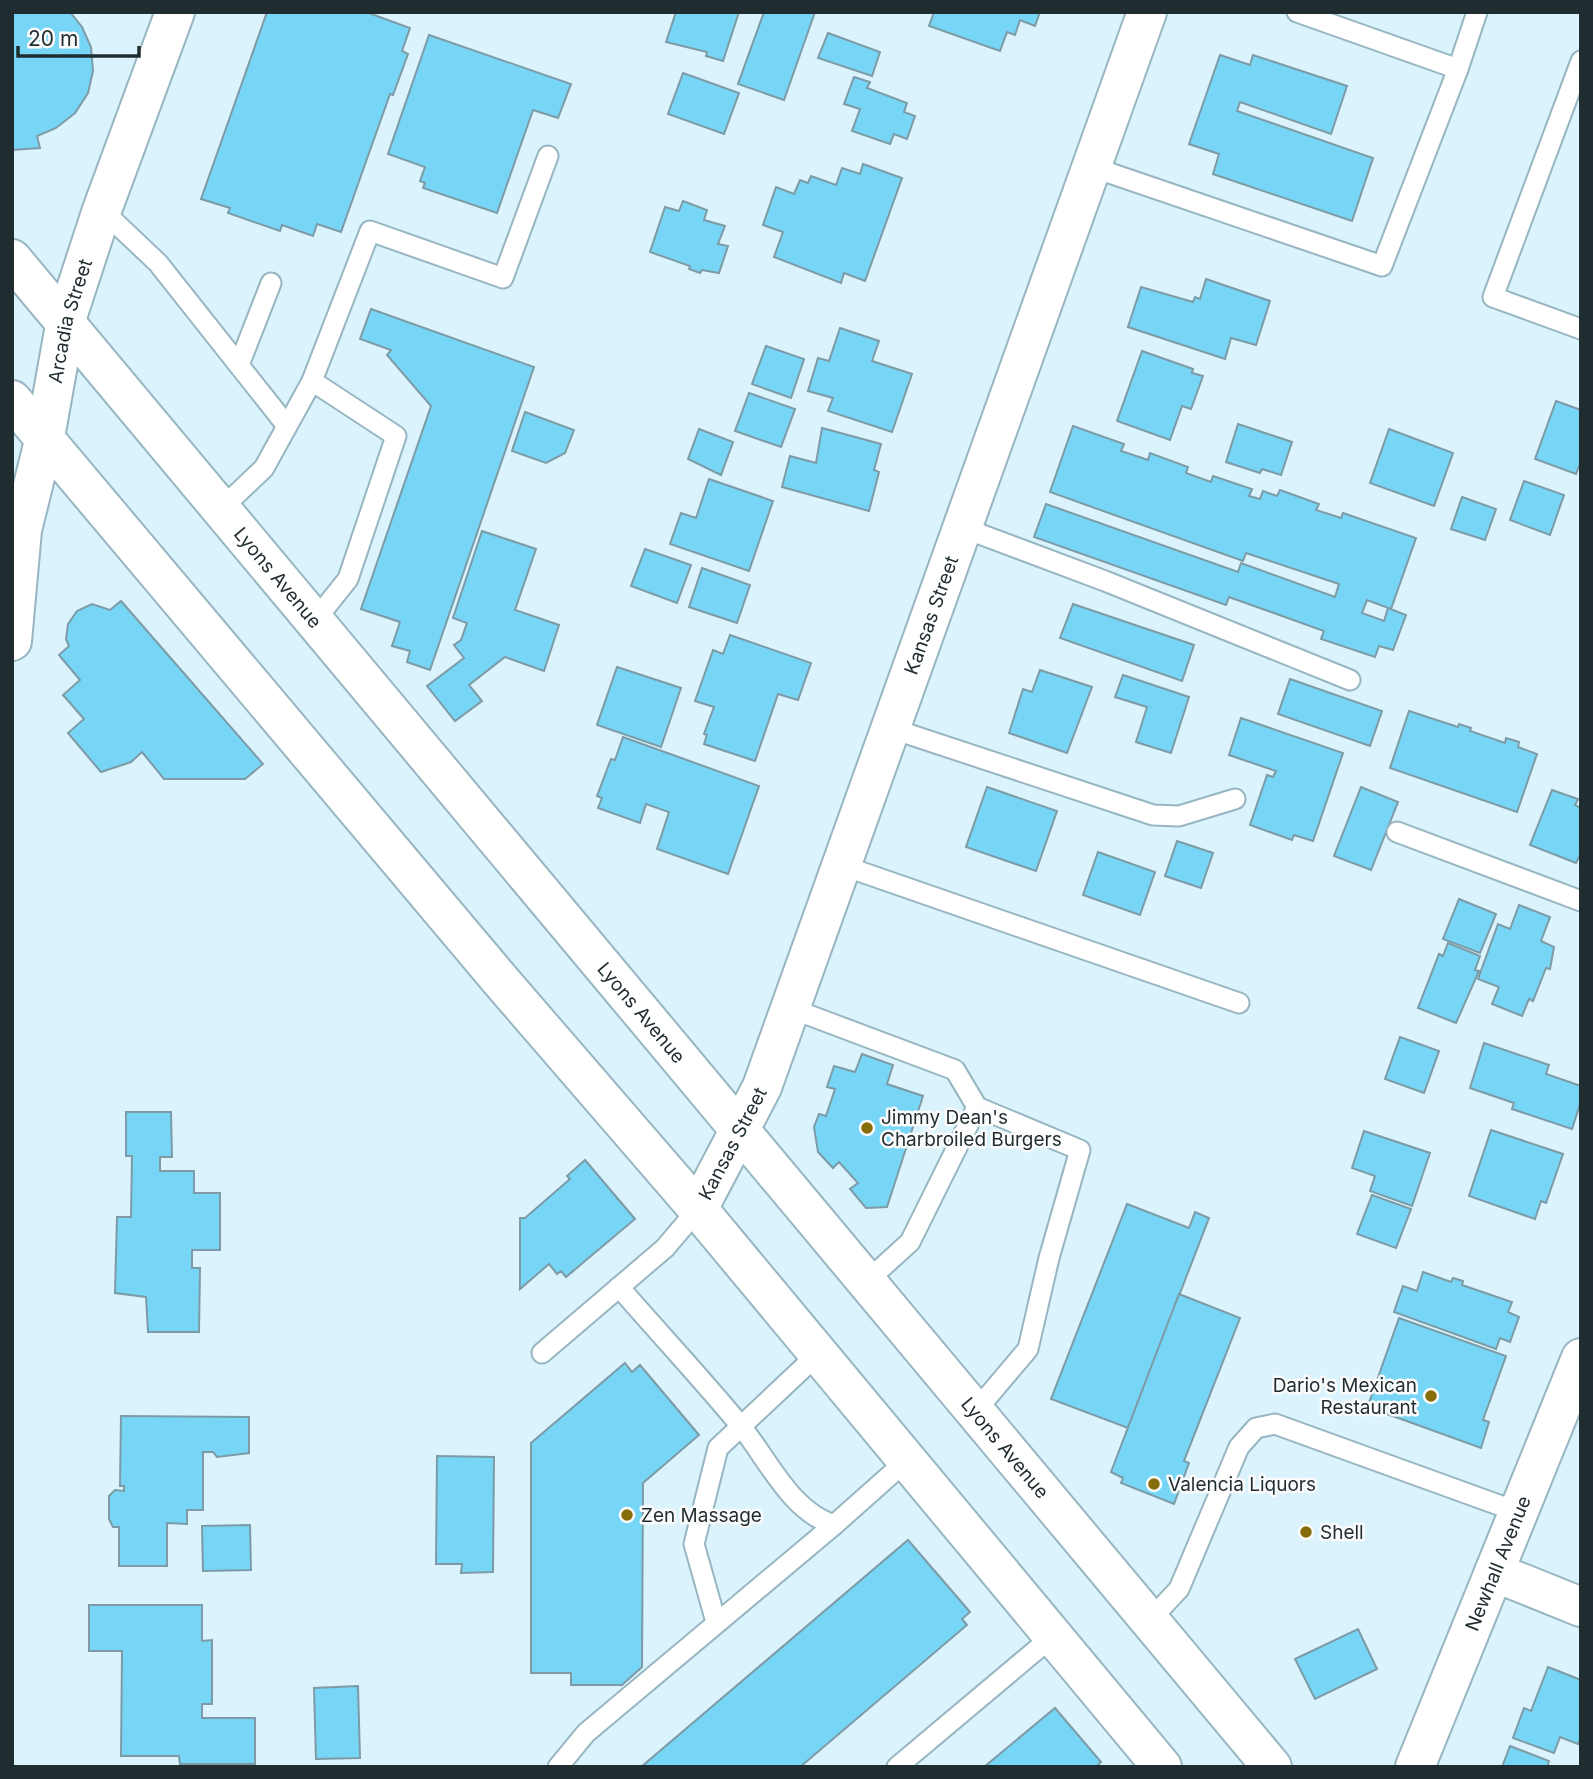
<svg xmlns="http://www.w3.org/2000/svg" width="1593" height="1779" viewBox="0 0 1593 1779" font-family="Inter,sans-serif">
<rect width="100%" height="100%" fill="#daf3fd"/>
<g fill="#77d6f6" stroke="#7d9ba6" stroke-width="2">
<path d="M 12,12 L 70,12 L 82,27 L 91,47 L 93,71 L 88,93 L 75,113 L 56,128 L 37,136 L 40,148 L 12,150 Z"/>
<path d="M 267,12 L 366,12 L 410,28 L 402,51 L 408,54 L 393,95 L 390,94 L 341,232 L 317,224 L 313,236 L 282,225 L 280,231 L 228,213 L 230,208 L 201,199 Z"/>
<path d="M 676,12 L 739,12 L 723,61 L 706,56 L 707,52 L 666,42 Z"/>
<path d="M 764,12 L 815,12 L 784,100 L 738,84 Z"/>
<path d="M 934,12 L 1040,12 L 1035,26 L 1020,20 L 1015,35 L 1007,32 L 1000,51 L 929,26 Z"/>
<path d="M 828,33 L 880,52 L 872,76 L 818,58 Z"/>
<path d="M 429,35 L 571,84 L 558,118 L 533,110 L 497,213 L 423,188 L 425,183 L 420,181 L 425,167 L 388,154 Z"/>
<path d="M 1220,55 L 1250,65 L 1253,55 L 1347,86 L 1331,134 L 1240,102 L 1237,111 L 1373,158 L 1352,221 L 1213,174 L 1219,154 L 1189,144 Z"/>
<path d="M 683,73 L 739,93 L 724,134 L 668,114 Z"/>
<path d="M 854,77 L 870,82 L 867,88 L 907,103 L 904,112 L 915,116 L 907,139 L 894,134 L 890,144 L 852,131 L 860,109 L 844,104 Z"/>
<path d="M 863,164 L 902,178 L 865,281 L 844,273 L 841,283 L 774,257 L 783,232 L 763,225 L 776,187 L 794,194 L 800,180 L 808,183 L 811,176 L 836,185 L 842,168 L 860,174 Z"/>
<path d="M 683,201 L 707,210 L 704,220 L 725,226 L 718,244 L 728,246 L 719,273 L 702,270 L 700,273 L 689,269 L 690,266 L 650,252 L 665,207 L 679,211 Z"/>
<path d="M 1206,279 L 1270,301 L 1256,345 L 1231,338 L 1225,359 L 1128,327 L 1141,287 L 1193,302 L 1195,297 L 1200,299 Z"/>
<path d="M 371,309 L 534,367 L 430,670 L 407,662 L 410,651 L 392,646 L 400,622 L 361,609 L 431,406 L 387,355 L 391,350 L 360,339 Z"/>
<path d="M 840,328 L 879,341 L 872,361 L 912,374 L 892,432 L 828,411 L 833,398 L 808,391 L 818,358 L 829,361 Z"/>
<path d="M 766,346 L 804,359 L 791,398 L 752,384 Z"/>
<path d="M 1142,351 L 1193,369 L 1192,373 L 1203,376 L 1191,409 L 1182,406 L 1170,440 L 1117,421 Z"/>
<path d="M 749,393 L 795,409 L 781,447 L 735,431 Z"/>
<path d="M 1556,401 L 1581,410 L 1581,461 L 1576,474 L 1535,459 Z"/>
<path d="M 525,412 L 574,430 L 565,453 L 546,463 L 512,451 Z"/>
<path d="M 1238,424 L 1292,442 L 1281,475 L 1262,469 L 1260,473 L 1226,462 Z"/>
<path d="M 1073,426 L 1124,444 L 1121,451 L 1148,460 L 1150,453 L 1188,467 L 1186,473 L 1211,482 L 1213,476 L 1252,489 L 1249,496 L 1260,499 L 1263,491 L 1277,496 L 1280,490 L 1319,504 L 1316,510 L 1341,518 L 1343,513 L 1416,538 L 1391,609 L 1367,600 L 1362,613 L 1384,621 L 1388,608 L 1406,615 L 1393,650 L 1379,646 L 1375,657 L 1321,639 L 1324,631 L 1229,597 L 1226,605 L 1034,537 L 1046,504 L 1238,572 L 1241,563 L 1335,597 L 1339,584 L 1246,553 L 1243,561 L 1050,492 Z"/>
<path d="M 822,428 L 881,444 L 874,470 L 879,472 L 869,511 L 782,487 L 790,456 L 816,463 Z"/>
<path d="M 699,429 L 733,442 L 721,475 L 688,459 Z"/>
<path d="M 1389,429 L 1453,453 L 1434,506 L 1370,483 Z"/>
<path d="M 709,479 L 773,501 L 749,571 L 670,544 L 681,513 L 696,518 Z"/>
<path d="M 1524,481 L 1564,495 L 1550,535 L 1510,520 Z"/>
<path d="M 1462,497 L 1496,509 L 1485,540 L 1451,529 Z"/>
<path d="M 482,531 L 536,549 L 515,610 L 559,625 L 544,671 L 505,657 L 469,685 L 482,701 L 455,721 L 427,686 L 464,658 L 454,645 L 461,640 L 467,623 L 453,618 Z"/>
<path d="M 645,549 L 691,565 L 677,603 L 631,586 Z"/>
<path d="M 702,568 L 750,585 L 737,623 L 689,607 Z"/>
<path d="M 121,601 L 263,764 L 245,779 L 164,779 L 142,752 L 131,762 L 101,772 L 68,733 L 84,719 L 63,695 L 80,680 L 59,655 L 69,646 L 66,639 L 68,624 L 77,611 L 92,604 L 110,610 Z"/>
<path d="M 1073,604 L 1194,645 L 1182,681 L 1060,638 Z"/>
<path d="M 730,635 L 811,663 L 798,700 L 778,694 L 755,761 L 704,744 L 707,735 L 704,734 L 714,707 L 695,701 L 713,650 L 723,654 Z"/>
<path d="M 617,667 L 681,688 L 661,747 L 597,725 Z"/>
<path d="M 1040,670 L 1092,687 L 1067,753 L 1009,733 L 1023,689 L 1032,692 Z"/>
<path d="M 1123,675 L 1189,697 L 1171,753 L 1136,742 L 1147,707 L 1115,697 Z"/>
<path d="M 1290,679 L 1382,711 L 1370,746 L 1278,714 Z"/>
<path d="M 1409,711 L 1458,727 L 1459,724 L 1471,728 L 1470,731 L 1505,743 L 1506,738 L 1519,742 L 1518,747 L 1537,754 L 1517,812 L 1390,768 Z"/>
<path d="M 1241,718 L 1343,753 L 1313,841 L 1294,835 L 1292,840 L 1250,825 L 1267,775 L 1273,777 L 1276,771 L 1229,755 Z"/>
<path d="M 623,737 L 759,786 L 728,874 L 657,849 L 669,812 L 646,804 L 640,823 L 598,808 L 602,798 L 597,796 L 611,759 L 615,760 Z"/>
<path d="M 987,787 L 1057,811 L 1036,871 L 966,847 Z"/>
<path d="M 1361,787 L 1398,802 L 1371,870 L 1334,856 Z"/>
<path d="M 1552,790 L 1578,799 L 1575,805 L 1581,808 L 1581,853 L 1576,863 L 1530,845 Z"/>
<path d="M 1177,841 L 1213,853 L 1201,888 L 1165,876 Z"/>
<path d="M 1098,852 L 1155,872 L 1140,915 L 1083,895 Z"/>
<path d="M 1459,899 L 1496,914 L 1480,953 L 1443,939 Z"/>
<path d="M 1519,905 L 1550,917 L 1541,941 L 1554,947 L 1550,969 L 1546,968 L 1533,1001 L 1529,999 L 1522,1016 L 1492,1004 L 1499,987 L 1478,979 L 1498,924 L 1510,929 Z"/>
<path d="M 1448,943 L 1480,956 L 1475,970 L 1479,971 L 1456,1023 L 1418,1008 L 1439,954 L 1443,956 Z"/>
<path d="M 1400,1037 L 1439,1051 L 1424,1093 L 1385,1079 Z"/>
<path d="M 1484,1043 L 1549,1065 L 1546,1074 L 1581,1086 L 1581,1101 L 1572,1129 L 1512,1109 L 1514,1103 L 1470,1088 Z"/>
<path d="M 862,1054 L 893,1065 L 887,1084 L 923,1096 L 887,1207 L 866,1208 L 850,1189 L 858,1183 L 839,1162 L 833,1168 L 818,1152 L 814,1127 L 819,1114 L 826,1116 L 835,1089 L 827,1087 L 834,1066 L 855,1072 Z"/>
<path d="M 126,1112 L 171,1112 L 172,1157 L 160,1157 L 160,1171 L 194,1171 L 194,1193 L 220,1193 L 220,1250 L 192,1250 L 192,1268 L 200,1268 L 199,1332 L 148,1332 L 146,1297 L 115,1293 L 117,1217 L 131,1217 L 132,1156 L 126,1156 Z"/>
<path d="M 1491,1130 L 1563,1154 L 1546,1203 L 1541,1201 L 1535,1219 L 1469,1196 Z"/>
<path d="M 1364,1131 L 1430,1153 L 1412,1206 L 1370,1191 L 1375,1176 L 1352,1168 Z"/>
<path d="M 585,1160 L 635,1219 L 566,1277 L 561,1271 L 557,1274 L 549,1264 L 520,1289 L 520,1218 L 525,1218 L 570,1179 L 567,1176 Z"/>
<path d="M 1372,1195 L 1411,1209 L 1396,1248 L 1357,1234 Z"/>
<path d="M 1127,1204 L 1189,1228 L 1195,1212 L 1209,1218 L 1128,1428 L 1051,1399 Z"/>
<path d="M 1423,1272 L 1451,1282 L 1453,1278 L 1463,1281 L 1462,1285 L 1512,1302 L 1508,1312 L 1519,1317 L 1510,1342 L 1500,1338 L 1496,1349 L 1394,1312 L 1403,1286 L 1417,1291 Z"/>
<path d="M 1179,1294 L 1240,1318 L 1184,1461 L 1189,1463 L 1174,1504 L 1121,1483 L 1123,1478 L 1111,1472 Z"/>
<path d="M 1399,1318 L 1506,1356 L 1483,1420 L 1489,1422 L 1481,1448 L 1379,1411 L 1380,1407 L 1369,1403 Z"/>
<path d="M 625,1363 L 632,1372 L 640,1365 L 699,1435 L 643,1483 L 642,1667 L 622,1685 L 571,1685 L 571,1673 L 531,1673 L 531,1443 Z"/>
<path d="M 121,1416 L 249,1417 L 249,1453 L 217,1457 L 213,1452 L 203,1452 L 203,1510 L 187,1510 L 187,1524 L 167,1523 L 167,1566 L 119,1566 L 119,1527 L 113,1527 L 109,1519 L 109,1496 L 115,1490 L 124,1491 L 124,1486 L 120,1486 Z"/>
<path d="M 437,1456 L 494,1457 L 493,1572 L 461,1573 L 462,1564 L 436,1564 Z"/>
<path d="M 250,1525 L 251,1570 L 203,1571 L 202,1526 Z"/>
<path d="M 908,1540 L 970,1612 L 962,1619 L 967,1625 L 800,1767 L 641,1767 Z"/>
<path d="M 89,1605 L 202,1605 L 202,1641 L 212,1640 L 212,1704 L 202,1704 L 202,1718 L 255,1718 L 255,1764 L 180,1764 L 179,1756 L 121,1756 L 122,1651 L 89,1651 Z"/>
<path d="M 1358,1629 L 1377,1669 L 1315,1699 L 1295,1659 Z"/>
<path d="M 1548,1667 L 1581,1680 L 1581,1738 L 1578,1744 L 1560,1737 L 1554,1753 L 1513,1738 L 1524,1708 L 1531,1711 Z"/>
<path d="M 358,1686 L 360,1758 L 316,1759 L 314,1688 Z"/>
<path d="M 1055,1708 L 1101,1762 L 1096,1767 L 984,1767 Z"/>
<path d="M 1510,1746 L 1549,1761 L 1547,1767 L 1502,1767 Z"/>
</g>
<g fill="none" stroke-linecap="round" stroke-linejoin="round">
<defs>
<g id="service">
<path d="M 1581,61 L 1493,297 L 1581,329"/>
<path d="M 1458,69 L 1477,12"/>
<path d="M 1092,167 L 1382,266 L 1458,69 L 1297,12"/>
<path d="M 102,210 L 158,263 L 287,426"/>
<path d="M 239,365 L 271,283"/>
<path d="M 222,508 L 264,468 L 312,381"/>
<path d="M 961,527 L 1105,581 L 1350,680"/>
<path d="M 316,619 L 348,579 L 396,436 L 312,381 L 370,231 L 503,278 L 548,156"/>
<path d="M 890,728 L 1153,815 L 1179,816 L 1235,799"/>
<path d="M 1397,832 L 1581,901"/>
<path d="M 841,865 L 1239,1003"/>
<path d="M 790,1008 L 955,1070 L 977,1107 L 1080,1150 L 1049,1258 L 1028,1349 L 974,1413"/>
<path d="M 866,1282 L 910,1242 L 977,1107"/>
<path d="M 619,1287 C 659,1333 701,1378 740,1425 C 768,1459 790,1511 834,1525"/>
<path d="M 542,1353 L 665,1248 L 698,1209"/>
<path d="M 1149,1621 L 1179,1589 L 1239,1447 L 1256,1428 L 1275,1424 L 1518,1512"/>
<path d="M 716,1622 L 694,1544 L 718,1448 L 818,1354"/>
<path d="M 558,1767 L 586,1733 L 834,1525 L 906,1461"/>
<path d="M 897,1767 L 1053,1636"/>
</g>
<g id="minor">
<path id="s1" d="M 12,641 L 22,530 L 45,437 L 66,320 L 102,210 L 175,12"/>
<path id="s2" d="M 698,1209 L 762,1087 L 1147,12"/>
<path d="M 1494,1572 L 1581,1607"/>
<path id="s3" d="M 1415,1767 L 1581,1358"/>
</g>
<g id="secondary">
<path id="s4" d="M 12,259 L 1272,1767"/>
<path d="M 12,400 L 501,981 L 698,1209 L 1162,1767"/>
</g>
</defs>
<use href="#service" stroke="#97b6c1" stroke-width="23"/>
<use href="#minor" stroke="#97b6c1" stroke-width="42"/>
<use href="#secondary" stroke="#97b6c1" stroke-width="42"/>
<use href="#service" stroke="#fff" stroke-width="19"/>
<use href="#minor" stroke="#fff" stroke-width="38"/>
<use href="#secondary" stroke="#fff" stroke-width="38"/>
</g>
<g fill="#876c0a" stroke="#fbfbfb" stroke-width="2.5">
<circle cx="867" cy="1128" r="7"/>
<circle cx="1431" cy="1396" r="7"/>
<circle cx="1154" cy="1484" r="7"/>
<circle cx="627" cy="1515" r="7"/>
<circle cx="1306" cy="1532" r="7"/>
</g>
<g text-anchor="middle" stroke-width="5" stroke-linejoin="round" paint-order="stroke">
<g font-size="19" fill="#1f2c30" stroke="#fbfbfb">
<text dy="7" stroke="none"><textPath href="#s1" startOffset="326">Arcadia Street</textPath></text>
<text dy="7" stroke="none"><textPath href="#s4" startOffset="415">Lyons Avenue</textPath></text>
<text dy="7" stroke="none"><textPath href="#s2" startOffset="639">Kansas Street</textPath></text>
<text dy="7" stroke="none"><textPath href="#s4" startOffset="982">Lyons Avenue</textPath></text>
<text dy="7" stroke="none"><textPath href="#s2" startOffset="74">Kansas Street</textPath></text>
<text dy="7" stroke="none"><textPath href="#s4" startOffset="1549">Lyons Avenue</textPath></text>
<text dy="7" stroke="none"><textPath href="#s3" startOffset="220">Newhall Avenue</textPath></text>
</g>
<g font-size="19" fill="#1f2c30" stroke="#fbfbfb" text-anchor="start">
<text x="881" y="1124">Jimmy Dean's<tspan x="881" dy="22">Charbroiled Burgers</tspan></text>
<text x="1417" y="1392" text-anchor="end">Dario's Mexican<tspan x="1417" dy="22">Restaurant</tspan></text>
<text x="1168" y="1491">Valencia Liquors</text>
<text x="641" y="1522">Zen Massage</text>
<text x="1320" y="1539">Shell</text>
</g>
</g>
<rect width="1593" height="1779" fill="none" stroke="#1f2c30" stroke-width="28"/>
<path d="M18 46v10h121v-10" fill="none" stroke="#1f2c30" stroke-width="3.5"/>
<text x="28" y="46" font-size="21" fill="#1f2c30" stroke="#fbfbfb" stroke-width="5" paint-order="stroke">20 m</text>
</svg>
